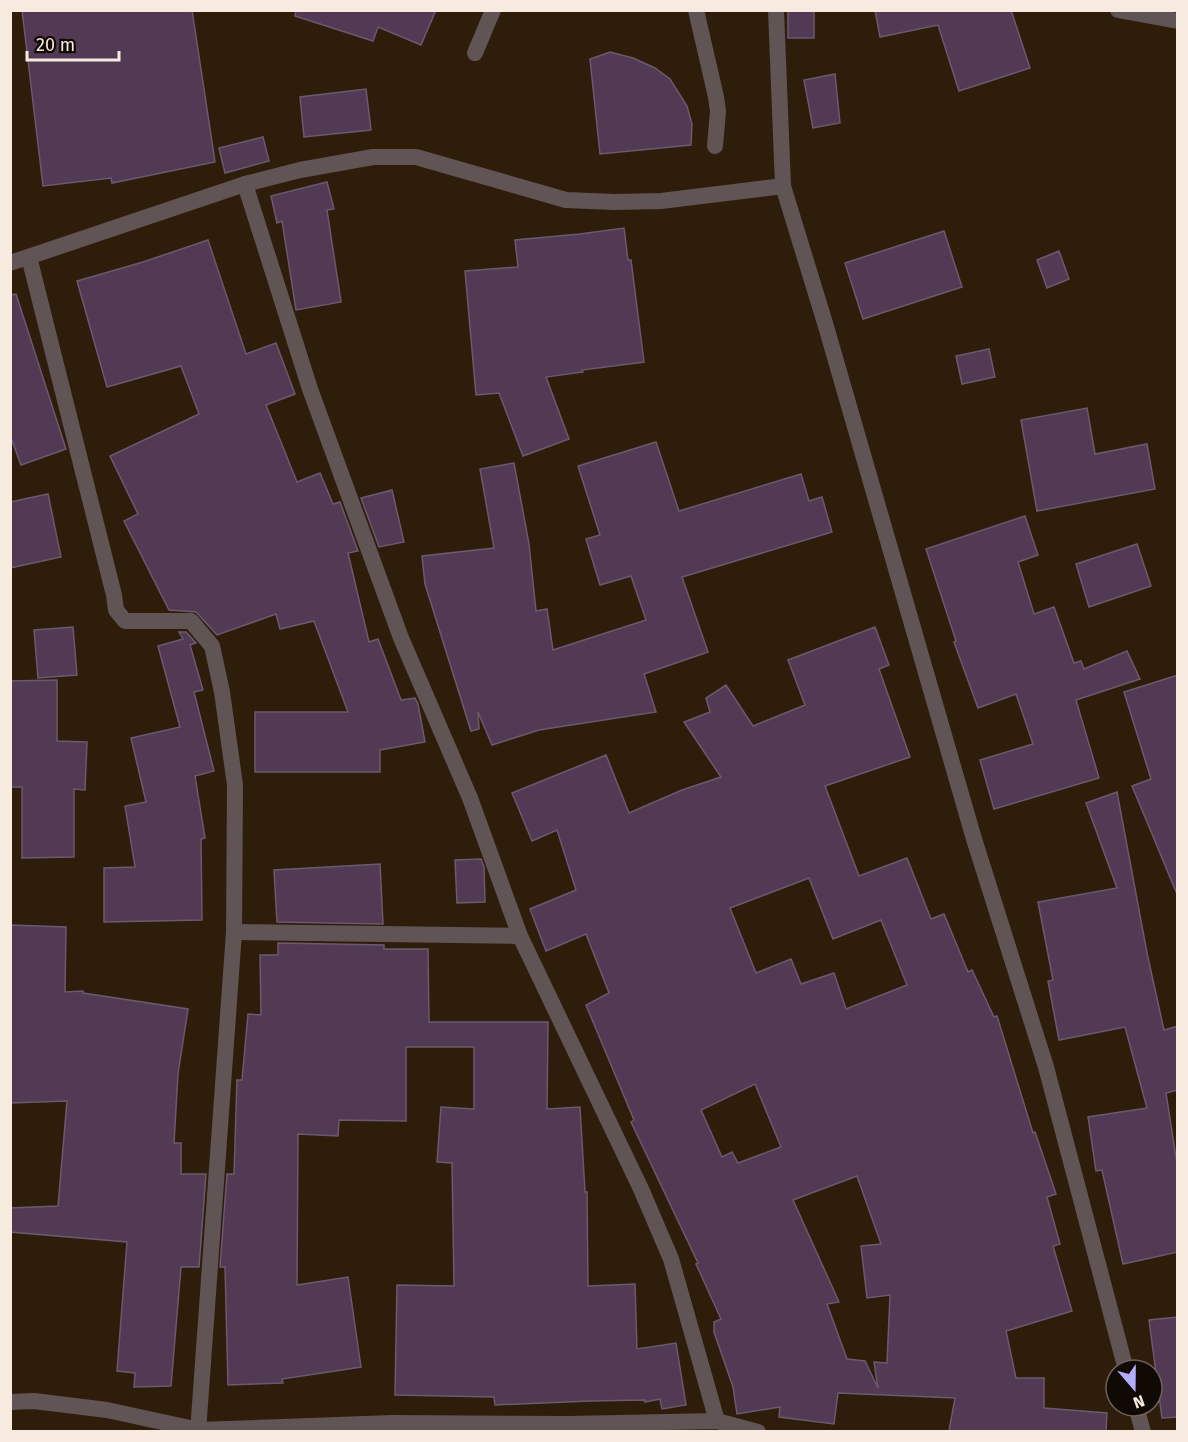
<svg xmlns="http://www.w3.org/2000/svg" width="1188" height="1442" viewBox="0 0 1188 1442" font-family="'Fira Sans',sans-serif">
<rect width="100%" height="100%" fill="#2f1d0c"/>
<g fill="#523954" stroke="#6c596e" stroke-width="1.5" fill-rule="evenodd">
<path d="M 22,10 L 192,10 L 215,162 L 112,183 L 111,178 L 43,186 Z"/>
<path d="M 296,10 L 436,10 L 421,45 L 378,27 L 373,41 L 295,16 Z"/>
<rect x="788" y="10" width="26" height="28"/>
<path d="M 875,10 L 1011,10 L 1030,68 L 959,91 L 938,25 L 880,37 Z"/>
<path d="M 610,52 L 633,58 L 655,68 L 670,79 L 687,106 L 692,124 L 691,145 L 600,154 L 590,59 Z"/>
<path d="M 835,74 L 840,123 L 813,128 L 804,80 Z"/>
<path d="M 366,89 L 371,130 L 304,137 L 300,97 Z"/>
<path d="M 263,137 L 269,161 L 225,173 L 219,148 Z"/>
<path d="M 327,182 L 334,209 L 327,210 L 341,302 L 296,310 L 282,221 L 277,223 L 271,196 Z"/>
<path d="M 624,228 L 628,260 L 631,260 L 644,362 L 582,370 L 583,372 L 546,377 L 569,439 L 523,456 L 499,393 L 476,395 L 465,271 L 518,267 L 515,240 L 580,234 Z"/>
<path d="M 944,231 L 962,287 L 863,319 L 845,263 Z"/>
<path d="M 208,240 L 246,354 L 276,343 L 295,394 L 266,405 L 297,482 L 320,473 L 333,504 L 340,502 L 358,551 L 348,553 L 369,642 L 378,639 L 401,700 L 415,698 L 418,704 L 425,742 L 380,750 L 380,772 L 255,772 L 255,712 L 348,712 L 314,621 L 280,629 L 276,614 L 217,635 L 196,612 L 169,610 L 124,521 L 138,514 L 110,456 L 199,414 L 181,366 L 107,387 L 77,281 L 143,262 Z"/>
<path d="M 1059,251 L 1069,279 L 1047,288 L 1037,260 Z"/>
<path d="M 16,294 L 66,449 L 21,465 L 10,435 L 10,295 Z"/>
<path d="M 989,349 L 995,377 L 962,384 L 956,356 Z"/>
<path d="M 1087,408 L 1095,454 L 1147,444 L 1155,489 L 1037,511 L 1021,420 Z"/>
<path d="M 656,442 L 679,511 L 801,474 L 809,501 L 822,497 L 832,532 L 682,577 L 708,652 L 644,674 L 656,712 L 539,730 L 492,745 L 478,712 L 479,729 L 471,731 L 425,584 L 422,556 L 494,548 L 480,469 L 514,463 L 529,544 L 536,611 L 547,609 L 553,650 L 646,620 L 631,576 L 600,585 L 586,539 L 600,535 L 578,466 Z"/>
<path d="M 392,490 L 404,542 L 379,547 L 361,498 Z"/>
<path d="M 48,494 L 61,557 L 10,568 L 10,502 Z"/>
<path d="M 1025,516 L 1038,555 L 1018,562 L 1034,614 L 1054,607 L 1074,663 L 1081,661 L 1084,669 L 1127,651 L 1140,679 L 1076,700 L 1099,778 L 994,809 L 980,760 L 1033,744 L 1016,694 L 978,708 L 954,642 L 956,641 L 926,549 Z"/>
<path d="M 1137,544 L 1151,586 L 1089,607 L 1076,564 Z"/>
<path d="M 73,627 L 77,675 L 38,678 L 34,630 Z"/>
<path d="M 875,627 L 889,665 L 879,669 L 910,757 L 825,786 L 859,876 L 907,858 L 931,919 L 944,914 L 968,972 L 972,970 L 994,1017 L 997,1016 L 1033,1133 L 1035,1132 L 1056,1194 L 1047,1197 L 1060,1244 L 1053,1246 L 1072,1311 L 1006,1331 L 1016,1378 L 1044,1378 L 1044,1408 L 1107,1413 L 1106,1431 L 949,1431 L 955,1398 L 838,1393 L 834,1424 L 779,1417 L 780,1407 L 737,1414 L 733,1387 L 714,1332 L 714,1322 L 721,1319 L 696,1264 L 698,1263 L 631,1122 L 634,1120 L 586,1005 L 609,993 L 586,934 L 546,951 L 530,909 L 576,890 L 557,830 L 532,841 L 512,793 L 606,755 L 629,813 L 682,790 L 721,777 L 684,722 L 710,712 L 706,698 L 726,685 L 753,726 L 805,705 L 788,660 ZM 809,878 L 833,939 L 881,920 L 907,985 L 846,1009 L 834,973 L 801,984 L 791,959 L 756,973 L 730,908 ZM 755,1084 L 781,1147 L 738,1163 L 732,1152 L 722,1157 L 701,1110 ZM 857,1176 L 881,1244 L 861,1246 L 867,1298 L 890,1295 L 887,1363 L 874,1362 L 878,1388 L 865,1361 L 847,1359 L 827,1304 L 839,1302 L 793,1200 Z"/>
<path d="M 179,632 L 186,632 L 196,643 L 190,645 L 203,690 L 194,692 L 214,771 L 195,776 L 205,838 L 201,839 L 202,920 L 104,922 L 104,868 L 135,867 L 125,806 L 146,802 L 131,738 L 180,727 L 158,646 L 183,639 Z"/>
<path d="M 1178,675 L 1178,894 L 1177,894 L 1132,786 L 1151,779 L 1124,692 Z"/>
<path d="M 57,680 L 57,741 L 87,742 L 85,790 L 74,789 L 74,857 L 22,858 L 22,787 L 10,787 L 10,681 Z"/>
<path d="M 1117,792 L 1147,953 L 1164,1030 L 1178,1026 L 1178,1090 L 1166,1093 L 1178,1170 L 1178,1252 L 1123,1264 L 1102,1170 L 1096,1171 L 1088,1117 L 1147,1108 L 1125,1027 L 1059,1040 L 1048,981 L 1053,980 L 1038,902 L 1117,888 L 1086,803 Z"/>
<path d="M 481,859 L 484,867 L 485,902 L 457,903 L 455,860 Z"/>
<path d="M 380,864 L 383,924 L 277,922 L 274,870 Z"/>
<path d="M 10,925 L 66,927 L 65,992 L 83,991 L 83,993 L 188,1009 L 178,1074 L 174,1143 L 181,1143 L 181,1174 L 206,1174 L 199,1267 L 181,1267 L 171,1386 L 134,1387 L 135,1373 L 117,1371 L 127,1242 L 10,1232 L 10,1208 L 58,1206 L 67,1101 L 10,1103 Z"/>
<path d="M 278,943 L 384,945 L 384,949 L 428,949 L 429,1022 L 548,1022 L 547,1109 L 580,1107 L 585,1192 L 587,1192 L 588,1286 L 635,1284 L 637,1349 L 676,1343 L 686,1405 L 662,1409 L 660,1399 L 645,1402 L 645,1400 L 590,1401 L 495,1405 L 494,1397 L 395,1395 L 397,1285 L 454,1286 L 452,1163 L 437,1162 L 441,1107 L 474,1109 L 474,1047 L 406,1047 L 406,1121 L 339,1120 L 338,1136 L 298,1134 L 297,1285 L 348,1277 L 361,1367 L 282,1379 L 283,1383 L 228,1385 L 225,1267 L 220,1267 L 227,1174 L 234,1174 L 237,1080 L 242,1080 L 248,1014 L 261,1015 L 260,955 L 278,955 Z"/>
<path d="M 1178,1317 L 1178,1417 L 1162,1418 L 1149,1320 Z"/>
</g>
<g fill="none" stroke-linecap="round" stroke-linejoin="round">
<g stroke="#615454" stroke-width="16">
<path d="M 696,10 L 716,97 L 718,111 L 715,146"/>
<path d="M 475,53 L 493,10"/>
</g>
<g stroke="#615454" stroke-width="16">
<path d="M 776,10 L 783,186 L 825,323 L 974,839 L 1046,1067 L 1126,1370"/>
<path d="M 1118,10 L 1178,21"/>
<path d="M 245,184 L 310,389 L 401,638 L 470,798 L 520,936 L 641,1189 L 671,1259 L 717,1421"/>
<path d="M 29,257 L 114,595 L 116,610 L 125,621 L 191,621 L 212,646 L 222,692 L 235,785 L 234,932 L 198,1432"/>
<path d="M 10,263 L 245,184 L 300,170 L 373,157 L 416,157 L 566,200 L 614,202 L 661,201 L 783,186"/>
<path d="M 234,932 L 520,936"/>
<path d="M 10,1402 L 34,1401 L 107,1410 L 199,1430 L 392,1423 L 569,1424 L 717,1421 L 758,1432"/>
<path d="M 1136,1406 L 1143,1432"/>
</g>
</g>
<rect width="1188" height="1442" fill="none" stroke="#f7ebe0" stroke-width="24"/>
<g transform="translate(1134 1388) rotate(160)"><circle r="28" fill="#110904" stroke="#6d635c" stroke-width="1.5"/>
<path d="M0-4.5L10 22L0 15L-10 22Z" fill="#b1adfa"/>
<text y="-9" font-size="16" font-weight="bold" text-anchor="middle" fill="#f7ebe0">N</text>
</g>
<path d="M27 51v9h92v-9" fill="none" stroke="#f7ebe0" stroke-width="3"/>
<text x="36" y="51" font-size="18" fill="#f7ebe0" stroke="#110904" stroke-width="4.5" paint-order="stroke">20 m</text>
</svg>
